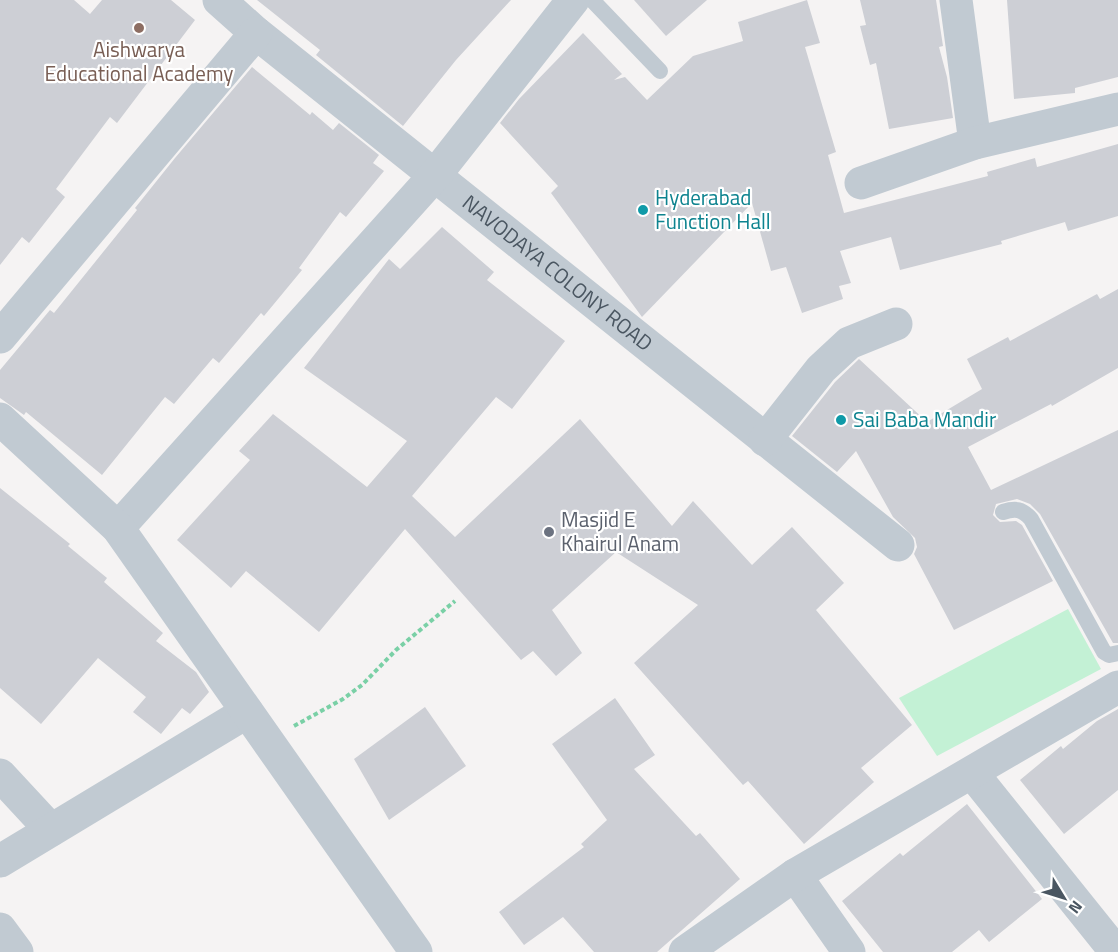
<svg xmlns="http://www.w3.org/2000/svg" width="1118" height="952" viewBox="0 0 1118 952" font-family="'Titillium Web',sans-serif">
<rect width="100%" height="100%" fill="#f5f3f3"/>
<path fill="#c3f1d5" d="M 1068,609 L 1101,669 L 937,756 L 899,698 Z"/>
<g fill="#cdcfd5">
<path d="M 0,0 L 74,0 L 90,14 L 102,0 L 171,0 L 195,20 L 117,123 L 110,117 L 56,189 L 65,197 L 29,243 L 22,237 L 0,265 Z"/>
<path d="M 257,0 L 511,0 L 456,60 L 403,126 L 316,55 L 320,50 Z"/>
<path d="M 634,0 L 707,0 L 666,36 Z"/>
<path d="M 807,0 L 820,43 L 805,47 L 836,152 L 828,155 L 844,213 L 988,176 L 987,172 L 1035,158 L 1037,167 L 1118,144 L 1118,216 L 1068,231 L 1065,222 L 1001,241 L 1002,244 L 900,270 L 891,237 L 840,251 L 851,283 L 839,286 L 843,299 L 802,313 L 786,267 L 771,271 L 752,203 L 642,317 L 551,193 L 558,186 L 500,123 L 519,99 L 583,33 L 622,74 L 614,80 L 625,77 L 647,100 L 693,56 L 743,41 L 738,22 Z"/>
<path d="M 860,0 L 936,0 L 943,46 L 939,47 L 947,77 L 953,118 L 889,129 L 876,63 L 870,65 L 860,26 L 866,25 Z"/>
<path d="M 1007,0 L 1118,0 L 1118,77 L 1075,88 L 1075,93 L 1014,99 Z"/>
<path d="M 252,67 L 310,115 L 312,112 L 333,130 L 339,123 L 379,155 L 373,163 L 384,171 L 346,217 L 340,212 L 299,268 L 302,270 L 264,316 L 261,313 L 219,363 L 213,358 L 174,404 L 165,397 L 102,475 L 26,412 L 24,415 L 0,398 L 0,370 L 50,310 L 54,313 L 137,210 L 135,208 L 175,158 Z"/>
<path d="M 442,227 L 494,272 L 487,280 L 565,341 L 512,409 L 496,397 L 412,496 L 455,537 L 580,419 L 672,526 L 693,501 L 752,565 L 792,527 L 844,583 L 816,610 L 912,725 L 861,768 L 874,782 L 804,844 L 748,781 L 743,785 L 634,663 L 698,605 L 616,552 L 552,610 L 582,653 L 556,676 L 533,651 L 521,660 L 405,529 L 319,632 L 246,571 L 231,588 L 177,540 L 250,460 L 239,451 L 273,414 L 367,487 L 407,441 L 304,368 L 389,259 L 400,269 Z"/>
<path d="M 1118,289 L 1118,368 L 1052,406 L 1051,404 L 968,447 L 991,490 L 1118,430 L 1118,643 L 1113,643 L 1040,514 L 1030,504 L 1017,499 L 996,504 L 993,515 L 1000,522 L 1016,521 L 1022,525 L 1053,581 L 954,630 L 914,554 L 917,547 L 915,538 L 893,517 L 856,451 L 837,472 L 792,436 L 835,382 L 859,359 L 927,422 L 982,389 L 967,359 L 1008,337 L 1010,341 L 1097,294 L 1100,299 Z"/>
<path d="M 0,488 L 70,544 L 68,546 L 107,578 L 104,582 L 163,633 L 156,641 L 196,672 L 209,692 L 190,714 L 182,708 L 161,734 L 133,712 L 146,697 L 98,658 L 41,724 L 0,688 Z"/>
<path d="M 615,698 L 655,755 L 634,769 L 696,836 L 700,833 L 740,879 L 657,952 L 594,952 L 563,917 L 524,945 L 499,912 L 584,847 L 581,844 L 607,820 L 552,744 Z"/>
<path d="M 425,707 L 466,766 L 389,820 L 354,759 Z"/>
<path d="M 1118,709 L 1118,790 L 1064,834 L 1020,780 L 1061,746 L 1063,749 L 1097,721 Z"/>
<path d="M 967,804 L 1042,899 L 989,942 L 979,930 L 952,952 L 883,952 L 842,901 L 900,853 L 903,856 Z"/>
</g>
<g fill="none" stroke-linecap="round" stroke-linejoin="round">
<path stroke="#7ad0a6" stroke-width="4" stroke-dasharray="4.5 3" stroke-linecap="butt" d="M 294,726 L 343,699 L 362,685 L 396,650 L 455,601"/>
<g stroke="#c1cad2" stroke-width="16">
<path d="M 592,0 L 660,71"/>
<path d="M 1003,512 C 1016,508 1022,509 1031,519 L 1104,652 L 1109,655 L 1118,653"/>
</g>
<g stroke="#c1cad2" stroke-width="33">
<path id="s1" d="M 219,0 L 256,33 L 898,545"/>
<path d="M 956,0 L 975,143"/>
<path d="M 861,183 L 975,143 L 1118,109"/>
<path d="M 0,337 L 256,33"/>
<path d="M 765,440 L 821,369 L 849,343 L 896,324"/>
<path d="M 118,528 L 436,174 L 573,0"/>
<path d="M 973,774 L 1116,952"/>
<path d="M 0,775 L 51,830"/>
<path d="M 0,861 L 247,712"/>
<path d="M 795,875 L 849,952"/>
<path d="M 0,929 L 17,952"/>
</g>
<g stroke="#c1cad2" stroke-width="33">
<path d="M 0,419 L 118,528 L 416,952"/>
<path d="M 685,952 L 795,875 L 1118,687"/>
</g>
</g>
<circle fill="#8d6e63" stroke="#fff" stroke-width="2" cx="139" cy="28" r="6"/>
<g fill="#0f9aa8" stroke="#fff" stroke-width="2">
<circle cx="643" cy="210" r="6"/>
<circle cx="841" cy="420" r="6"/>
</g>
<circle fill="#6b7280" stroke="#fff" stroke-width="2" cx="549" cy="532" r="6"/>
<g text-anchor="middle" stroke-width="4.5" stroke-linejoin="round" paint-order="stroke">
<g font-size="21" fill="#785e54" stroke="#fff">
<text x="139" y="57">Aishwarya<tspan x="139" dy="24">Educational Academy</tspan></text>
</g>
<g font-size="21" fill="#0d838f" stroke="#fff" text-anchor="start">
<text x="655" y="205">Hyderabad<tspan x="655" dy="24">Function Hall</tspan></text>
<text x="853" y="427">Sai Baba Mandir</text>
</g>
<g font-size="21" fill="#4a5661" stroke="#fff">
<text dy="7" stroke="none"><textPath href="#s1" startOffset="435">NAVODAYA COLONY ROAD</textPath></text>
</g>
<g font-size="21" fill="#5b616d" stroke="#fff" text-anchor="start">
<text x="561" y="527">Masjid E<tspan x="561" dy="24">Khairul Anam</tspan></text>
</g>
</g>
<g transform="translate(1064 898) rotate(128)" stroke="#ffffff" stroke-width="4.5" paint-order="stroke">
<path d="M0-4.5L10 22L0 15L-10 22Z" fill="#4a5661"/>
<text y="-9" font-size="16" font-weight="bold" text-anchor="middle" fill="#4a5661">N</text>
</g>
</svg>
